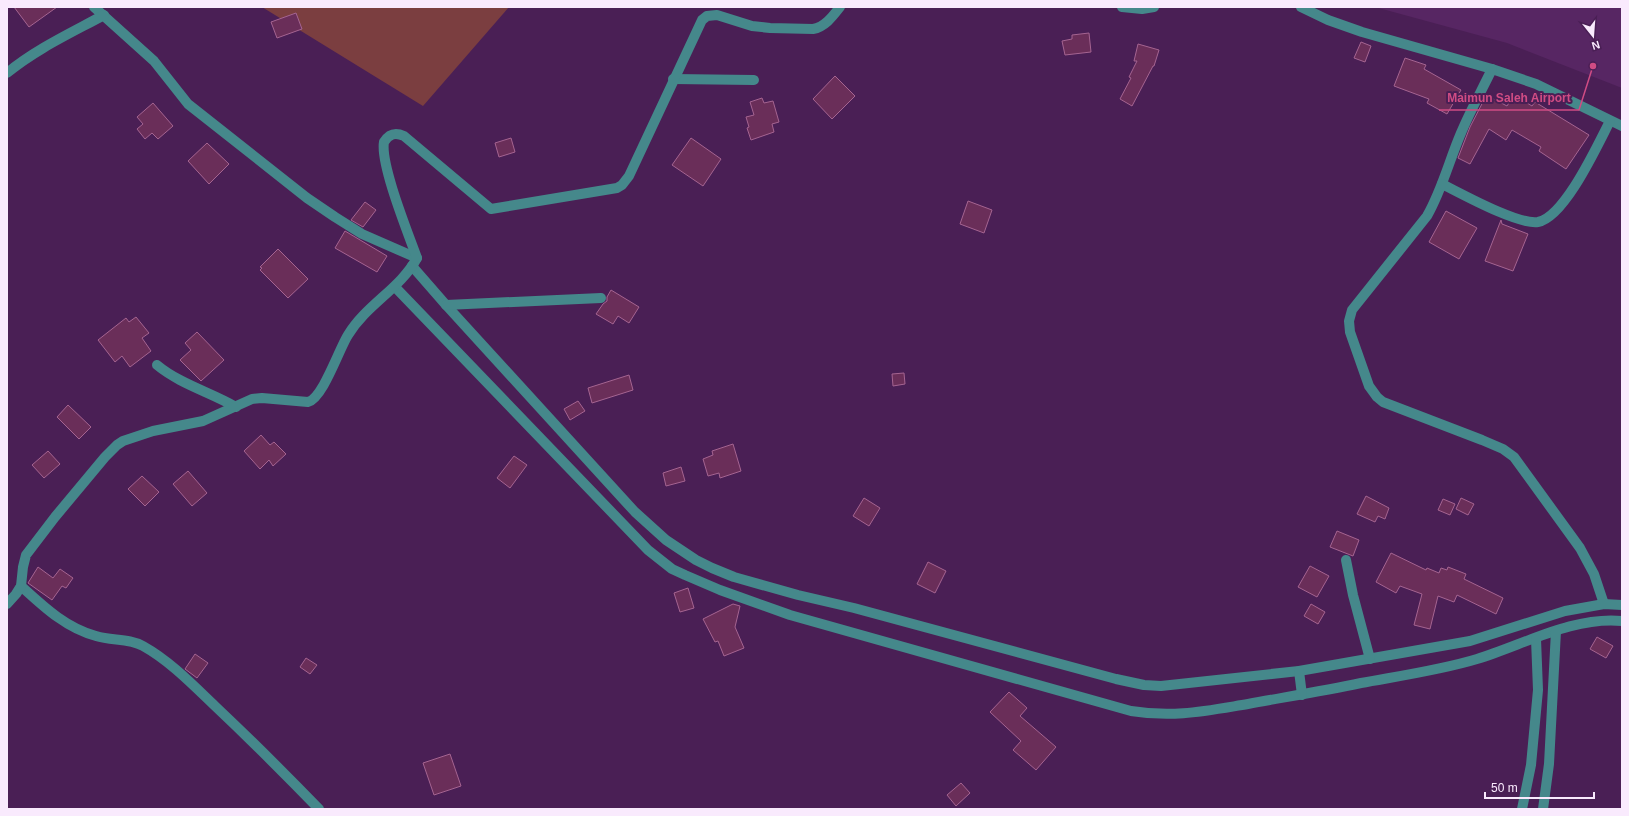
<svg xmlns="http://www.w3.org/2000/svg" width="1629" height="816" viewBox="0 0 1629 816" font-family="Helvetica,sans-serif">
<rect width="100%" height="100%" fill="#4a1f55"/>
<path fill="#572663" d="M 1375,7 L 1622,7 L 1622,88 L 1507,43 Z"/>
<path fill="#7b3e40" d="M 262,7 L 509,7 L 423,106 Z"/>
<g fill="#6a2e59" stroke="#a56491">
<path d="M 14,7 L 57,7 L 29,27 Z"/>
<path d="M 296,13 L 302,29 L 277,38 L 271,22 Z"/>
<path d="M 1089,33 L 1091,52 L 1065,55 L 1062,41 L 1072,39 L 1072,35 Z"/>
<path d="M 1361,42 L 1371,46 L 1365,62 L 1354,58 Z"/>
<path d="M 1138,44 L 1159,50 L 1154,66 L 1153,66 L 1132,106 L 1120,99 L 1131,78 L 1129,77 L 1137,61 L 1134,61 Z"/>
<path d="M 1405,58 L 1426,65 L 1424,69 L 1461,90 L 1447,114 L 1427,103 L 1429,99 L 1394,86 Z"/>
<path d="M 835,76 L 855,96 L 832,119 L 813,99 Z"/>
<path d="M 1486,96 L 1486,95 L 1507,106 L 1514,95 L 1532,106 L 1535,102 L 1589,135 L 1566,169 L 1539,151 L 1541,147 L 1512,130 L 1506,140 L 1489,129 L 1470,164 L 1458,158 L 1470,127 Z"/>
<path d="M 762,98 L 764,103 L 773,101 L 779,122 L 772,124 L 774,132 L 751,140 L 747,128 L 749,127 L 746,117 L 754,115 L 750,102 Z"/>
<path d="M 153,103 L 173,126 L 158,139 L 152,133 L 145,139 L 137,129 L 143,124 L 137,117 Z"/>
<path d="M 511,138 L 515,152 L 499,157 L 495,143 Z"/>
<path d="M 691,138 L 721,159 L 703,186 L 672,165 Z"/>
<path d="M 207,143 L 229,164 L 209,184 L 188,161 Z"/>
<path d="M 968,201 L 992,210 L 984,233 L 960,224 Z"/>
<path d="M 365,202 L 376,210 L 363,227 L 351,220 Z"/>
<path d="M 1446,211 L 1477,228 L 1459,259 L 1429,242 Z"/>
<path d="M 1501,220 L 1502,224 L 1528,234 L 1513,271 L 1485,261 Z"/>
<path d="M 345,231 L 387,256 L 377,272 L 335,248 Z"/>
<path d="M 278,249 L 308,279 L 288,298 L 260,270 L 262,268 L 260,267 Z"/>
<path d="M 611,290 L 639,307 L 629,323 L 618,316 L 613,324 L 596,314 L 603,304 L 607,301 L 607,297 Z"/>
<path d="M 136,317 L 149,333 L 142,338 L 151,351 L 130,367 L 122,356 L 115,362 L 98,340 L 126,318 L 129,322 Z"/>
<path d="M 197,332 L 224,360 L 201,381 L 180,360 L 191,350 L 185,343 Z"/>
<path d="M 904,373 L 905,384 L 893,386 L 892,374 Z"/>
<path d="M 629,375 L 633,390 L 592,403 L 588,388 Z"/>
<path d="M 578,401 L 585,411 L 570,420 L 564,409 Z"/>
<path d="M 68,405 L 91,427 L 79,439 L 57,417 Z"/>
<path d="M 261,435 L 270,445 L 274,442 L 286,454 L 273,466 L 269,460 L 260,469 L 244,451 Z"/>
<path d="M 733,444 L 741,471 L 720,478 L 719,473 L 708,476 L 703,459 L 713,455 L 712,451 Z"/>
<path d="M 48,451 L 60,464 L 44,478 L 32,465 Z"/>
<path d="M 514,456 L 527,465 L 510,488 L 497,478 Z"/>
<path d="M 681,467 L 685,481 L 666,486 L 663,473 Z"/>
<path d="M 188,471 L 207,493 L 192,506 L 173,484 Z"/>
<path d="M 142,476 L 159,492 L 145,506 L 128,489 Z"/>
<path d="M 1366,496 L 1389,508 L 1385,519 L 1378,516 L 1375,522 L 1357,514 Z"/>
<path d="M 864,498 L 880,508 L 869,526 L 853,516 Z"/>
<path d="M 1461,498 L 1474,504 L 1468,515 L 1456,509 Z"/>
<path d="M 1443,499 L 1455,504 L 1450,515 L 1438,510 Z"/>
<path d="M 1337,531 L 1359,540 L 1353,556 L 1330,547 Z"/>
<path d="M 1391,553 L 1426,570 L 1427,568 L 1439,573 L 1441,568 L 1447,570 L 1448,567 L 1466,574 L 1464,579 L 1503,598 L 1496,614 L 1457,595 L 1454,602 L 1438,596 L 1430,629 L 1414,625 L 1422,594 L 1400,586 L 1396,593 L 1376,582 Z"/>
<path d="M 928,562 L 946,571 L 935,593 L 917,584 Z"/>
<path d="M 1310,566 L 1329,576 L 1317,597 L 1298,587 Z"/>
<path d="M 38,567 L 53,578 L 60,569 L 73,578 L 66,588 L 62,586 L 52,600 L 28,583 Z"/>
<path d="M 688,588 L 694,608 L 680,612 L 674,593 Z"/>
<path d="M 733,604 L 740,606 L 735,627 L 744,648 L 724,656 L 718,641 L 715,642 L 703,619 Z"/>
<path d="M 1311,604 L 1325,612 L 1318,624 L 1304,616 Z"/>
<path d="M 1597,637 L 1613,646 L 1606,658 L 1590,649 Z"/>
<path d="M 195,654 L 208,663 L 197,678 L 185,669 Z"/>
<path d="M 306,658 L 317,665 L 310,674 L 300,667 Z"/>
<path d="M 1009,692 L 1027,708 L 1020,716 L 1056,747 L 1036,770 L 1013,750 L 1021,741 L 990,712 Z"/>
<path d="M 450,754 L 461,786 L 434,795 L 423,763 Z"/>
<path d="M 961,783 L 970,793 L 956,806 L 947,795 Z"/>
</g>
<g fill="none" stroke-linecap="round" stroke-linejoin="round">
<g stroke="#45888b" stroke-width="10">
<path d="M 94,7 L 154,61 L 188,104 L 307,198 L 335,217 L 362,234 L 417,258"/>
<path d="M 1122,7 L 1142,9 L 1154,7"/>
<path d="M 1301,7 L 1328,20 L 1362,32 L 1492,69 L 1536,84 L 1622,126"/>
<path d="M 1492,69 C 1482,90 1470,111 1461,133 C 1449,161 1442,190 1427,216 L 1352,310 L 1349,321 L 1350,332 L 1369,386 L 1377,397 L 1383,402 L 1482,440 L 1503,449 L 1514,457 L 1580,548 L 1594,574 L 1604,604"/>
<path d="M 7,73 C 36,49 71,33 104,15"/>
<path d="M 673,79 L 754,80"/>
<path d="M 1442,184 C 1462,194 1518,225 1538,222 C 1565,217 1598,144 1610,121"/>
<path d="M 412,266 L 446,305 L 635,512 L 666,540 L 696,560 L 712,568 L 734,577 L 798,595 L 854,608 L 1116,679 L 1144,685 L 1161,686 L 1299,671 L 1470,641 L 1565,611 L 1604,604 L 1622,605"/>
<path d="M 395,287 L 648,550 L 672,569 L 685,575 L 720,590 L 790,615 L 1131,711 C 1174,718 1205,711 1248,704 C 1286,697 1323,691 1361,683 C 1399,676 1441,670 1477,659 C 1523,645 1574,616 1622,621"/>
<path d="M 446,305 L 601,298"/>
<path d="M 157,365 C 180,384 210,392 236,407"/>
<path d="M 1346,560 L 1353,595 L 1370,659"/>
<path d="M 21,586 C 44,607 66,628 96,636 C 112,641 129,638 143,646 C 170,661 193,685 215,706 C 251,740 285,774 319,809"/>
<path d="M 7,604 L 16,594 L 21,586 L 23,567 L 26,555 L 55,517 L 105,457 L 117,445 L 123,441 L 153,431 L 203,421 L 252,399 L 262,398 L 308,402 C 323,398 339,349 348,335 C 367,304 400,289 417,258 C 408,233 380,164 384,142 C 389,134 395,132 404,136 L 491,209 L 617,188 L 622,185 L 629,176 L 702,20 L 707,16 L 717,15 L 752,26 L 770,28 L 813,29 C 825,27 833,16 840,7"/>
<path d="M 1299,671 L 1302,695"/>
<path d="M 1522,809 L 1531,765 L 1538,690 L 1536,639"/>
<path d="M 1543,809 L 1549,764 L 1556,631"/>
</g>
</g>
<path fill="none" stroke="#d04c84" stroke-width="1.5" d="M1593 66L1579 110H1439"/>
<circle fill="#d04c84" stroke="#4a1f55" stroke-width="1.5" cx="1593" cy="66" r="4"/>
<g font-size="12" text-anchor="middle" font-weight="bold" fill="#d04c84" stroke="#4a1f55" stroke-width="4" stroke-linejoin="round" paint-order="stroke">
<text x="1509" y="102">Maimun Saleh Airport</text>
</g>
<rect width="1629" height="816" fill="none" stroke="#f9eafd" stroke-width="16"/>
<g transform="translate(1593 36) rotate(163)" stroke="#4a1f55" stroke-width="3" paint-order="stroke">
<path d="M0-3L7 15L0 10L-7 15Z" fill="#f9eafd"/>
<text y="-6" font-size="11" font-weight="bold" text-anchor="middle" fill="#f9eafd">N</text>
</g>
<path d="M1485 792v6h109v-6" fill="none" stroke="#f9eafd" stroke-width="2"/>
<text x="1491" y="792" font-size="12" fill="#f9eafd" stroke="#4a1f55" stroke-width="3" paint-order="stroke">50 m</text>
</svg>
